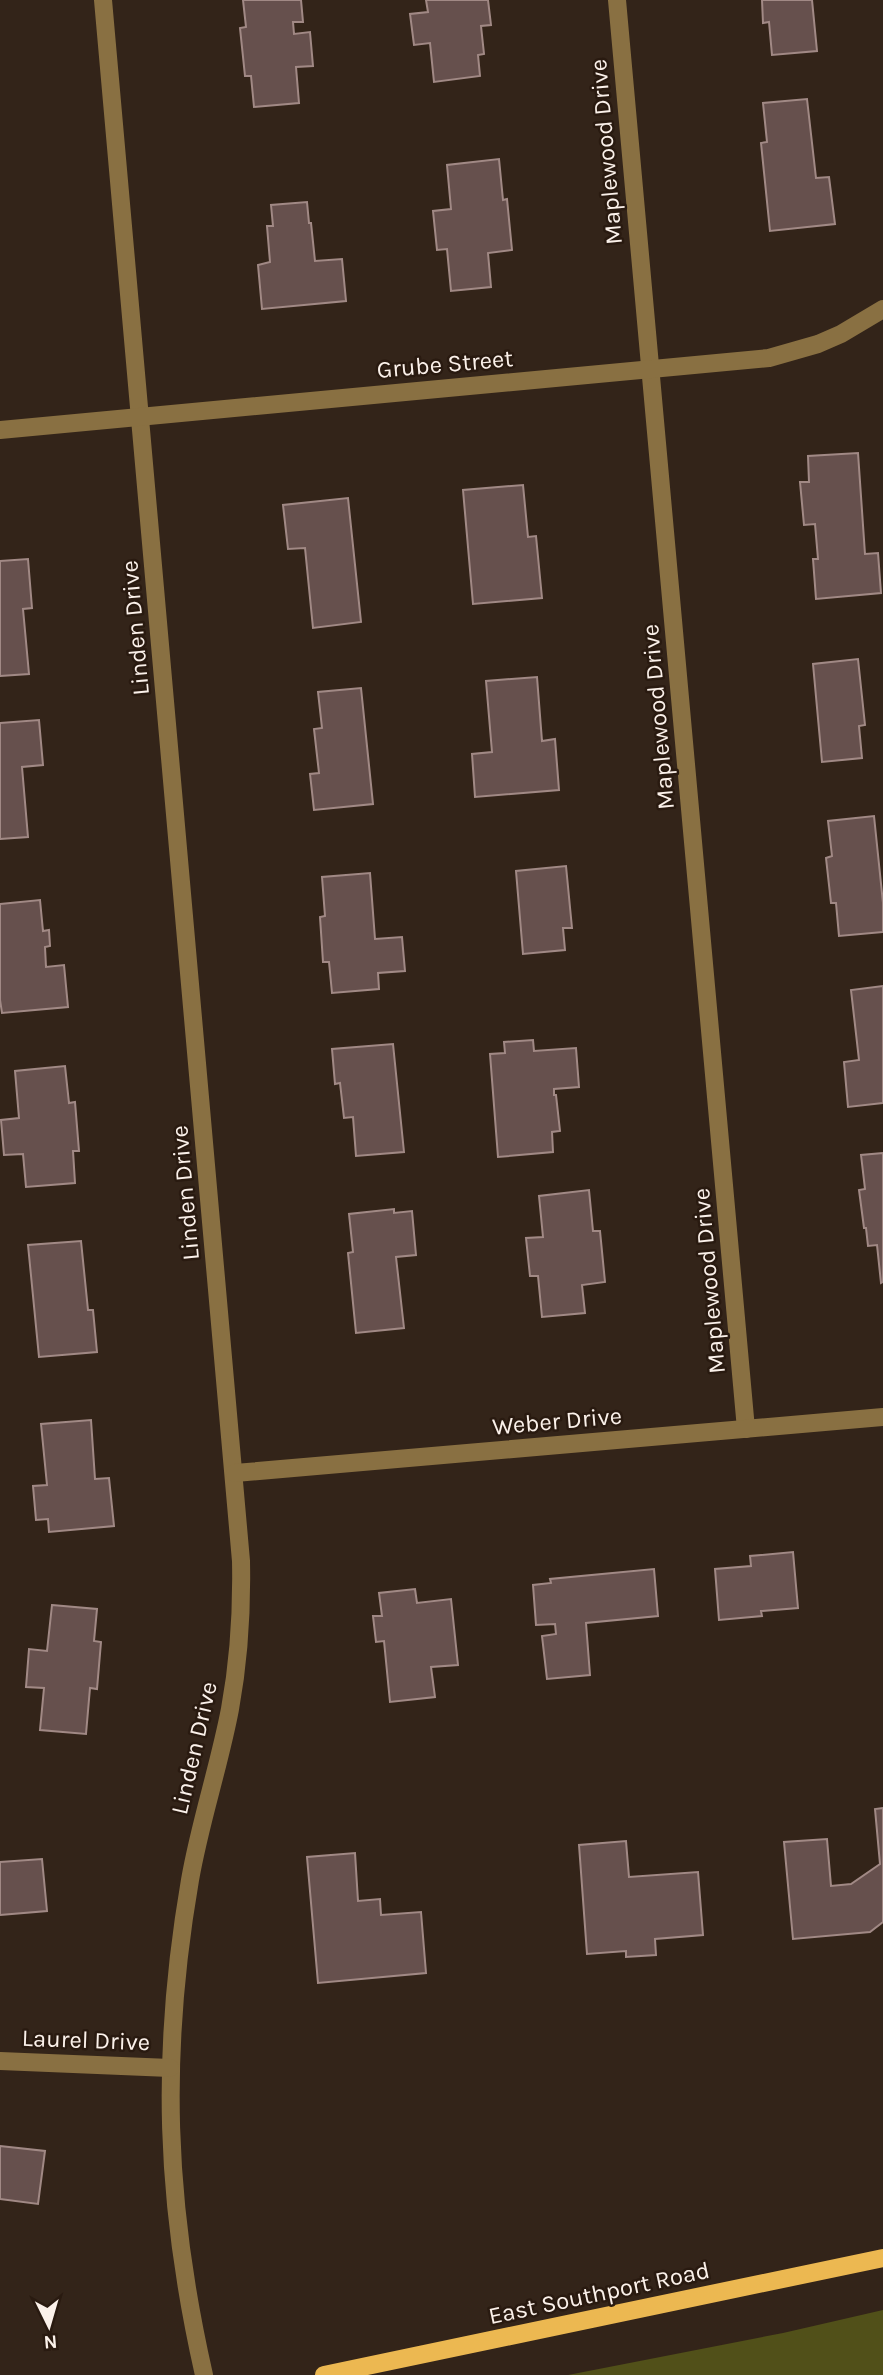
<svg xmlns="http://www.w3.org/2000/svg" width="883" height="2375" viewBox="0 0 883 2375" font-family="Karla,sans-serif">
<rect width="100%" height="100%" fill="#332419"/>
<path fill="#515019" d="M 883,2310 L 883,2375 L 568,2375 L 783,2333 Z"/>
<g fill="#66504d" stroke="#a18985" stroke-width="2">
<path d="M 243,0 L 301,0 L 303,22 L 293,22 L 294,34 L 310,32 L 313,66 L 296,67 L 299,103 L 254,107 L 251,76 L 245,76 L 240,28 L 246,27 Z"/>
<path d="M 426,0 L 488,0 L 491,25 L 481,26 L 484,54 L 478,55 L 480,76 L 434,82 L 430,43 L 414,45 L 410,14 L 428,12 Z"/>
<path d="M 762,0 L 812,0 L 817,51 L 772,55 L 769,22 L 763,23 Z"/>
<path d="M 807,99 L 816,178 L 829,177 L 835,224 L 770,231 L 761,143 L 767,142 L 763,103 Z"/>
<path d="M 499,159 L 503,200 L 507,199 L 512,250 L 488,253 L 491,287 L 451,291 L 447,249 L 437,250 L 433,211 L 451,209 L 447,165 Z"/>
<path d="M 307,202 L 309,223 L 311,223 L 315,261 L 342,259 L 346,301 L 262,309 L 258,265 L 270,262 L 267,226 L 273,226 L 271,205 Z"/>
<path d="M 858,453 L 865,554 L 878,553 L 881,593 L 816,599 L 813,559 L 818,559 L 815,524 L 804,525 L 800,482 L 809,482 L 808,456 Z"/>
<path d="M 523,485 L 528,537 L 536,536 L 542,598 L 473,604 L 463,490 Z"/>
<path d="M 348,498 L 361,622 L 313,628 L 305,548 L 288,549 L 283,505 Z"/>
<path d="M 28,559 L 32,608 L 23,609 L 29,674 L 0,676 L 0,561 Z"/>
<path d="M 858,659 L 865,725 L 859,726 L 862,758 L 822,762 L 813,664 Z"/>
<path d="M 537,677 L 542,741 L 555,739 L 559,790 L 475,797 L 472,754 L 492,752 L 486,681 Z"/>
<path d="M 361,688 L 373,804 L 314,810 L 310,774 L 319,773 L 314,729 L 322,728 L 318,692 Z"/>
<path d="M 39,720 L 43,765 L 22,767 L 28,837 L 0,839 L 0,723 Z"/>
<path d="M 874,816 L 883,903 L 883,932 L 839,936 L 836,903 L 831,903 L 826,858 L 832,856 L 828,821 Z"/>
<path d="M 566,866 L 572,928 L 563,928 L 565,950 L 523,954 L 516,871 Z"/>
<path d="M 370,873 L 375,939 L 402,937 L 405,971 L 378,973 L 379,989 L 332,993 L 329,962 L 323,962 L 320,917 L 325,916 L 322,877 Z"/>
<path d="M 40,900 L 43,931 L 49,930 L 50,946 L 45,947 L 46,967 L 64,965 L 68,1007 L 2,1013 L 0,1000 L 0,904 Z"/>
<path d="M 883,986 L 883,1103 L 848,1107 L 844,1062 L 859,1060 L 851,990 Z"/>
<path d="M 533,1040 L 534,1051 L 576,1048 L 579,1087 L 554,1089 L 554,1095 L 556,1095 L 560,1131 L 552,1132 L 553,1152 L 498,1157 L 490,1054 L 505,1053 L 504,1042 Z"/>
<path d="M 393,1044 L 404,1152 L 356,1156 L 353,1117 L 344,1118 L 340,1083 L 335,1084 L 332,1049 Z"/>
<path d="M 65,1066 L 69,1103 L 75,1102 L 79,1151 L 73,1151 L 75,1183 L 26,1187 L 23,1154 L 4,1155 L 1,1120 L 19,1118 L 15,1071 Z"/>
<path d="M 883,1153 L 883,1282 L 881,1283 L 877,1245 L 868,1246 L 866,1228 L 864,1228 L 859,1190 L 865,1189 L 861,1155 Z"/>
<path d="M 589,1190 L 593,1231 L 600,1231 L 605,1282 L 582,1285 L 585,1313 L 542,1317 L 538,1276 L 530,1276 L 526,1238 L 543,1237 L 539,1196 Z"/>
<path d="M 394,1209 L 394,1213 L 412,1211 L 416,1255 L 396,1257 L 404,1328 L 356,1333 L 348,1253 L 353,1252 L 349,1214 Z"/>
<path d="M 81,1241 L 88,1310 L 93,1310 L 97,1352 L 39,1357 L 28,1245 Z"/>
<path d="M 91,1420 L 95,1479 L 109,1478 L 114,1526 L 49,1532 L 48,1519 L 36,1520 L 33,1486 L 47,1485 L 41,1424 Z"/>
<path d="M 793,1552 L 798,1608 L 761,1611 L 762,1616 L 719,1620 L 715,1569 L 751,1566 L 750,1556 Z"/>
<path d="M 654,1569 L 658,1616 L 586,1623 L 590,1675 L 547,1679 L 542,1636 L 556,1634 L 555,1624 L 536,1625 L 533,1585 L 551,1583 L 550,1579 Z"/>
<path d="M 415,1589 L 417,1603 L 451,1599 L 458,1665 L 431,1667 L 435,1697 L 390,1702 L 384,1641 L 376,1642 L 373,1616 L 382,1616 L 379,1593 Z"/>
<path d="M 52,1605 L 97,1609 L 94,1641 L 101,1642 L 97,1689 L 90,1688 L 86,1734 L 40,1730 L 44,1688 L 26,1687 L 29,1649 L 47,1651 Z"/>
<path d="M 883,1808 L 883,1922 L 870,1932 L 793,1939 L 784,1842 L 827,1839 L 831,1886 L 851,1884 L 880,1864 L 875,1809 Z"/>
<path d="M 626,1841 L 629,1877 L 698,1872 L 703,1935 L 655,1939 L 656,1955 L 626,1957 L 626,1951 L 587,1954 L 579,1845 Z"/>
<path d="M 355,1853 L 358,1901 L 380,1899 L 381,1915 L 421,1912 L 426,1973 L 318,1983 L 307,1857 Z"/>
<path d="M 42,1859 L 47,1911 L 0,1915 L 0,1862 Z"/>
<path d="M 0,2146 L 45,2151 L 38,2204 L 0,2199 Z"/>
</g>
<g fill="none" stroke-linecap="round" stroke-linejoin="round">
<g stroke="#897042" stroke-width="18">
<path d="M 103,0 L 241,1561 C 242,1611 239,1660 230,1709 C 219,1767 200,1822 190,1880 C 160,2054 165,2203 204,2375"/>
<path d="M 617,0 L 746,1429"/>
<path d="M 0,430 L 769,358 L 818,344 L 841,334 L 883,309"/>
<path d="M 235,1473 L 883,1417"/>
<path d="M 0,2061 L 170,2068"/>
</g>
<path stroke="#ecb851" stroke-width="18" d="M 324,2375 L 883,2258"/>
</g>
<g text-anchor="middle" stroke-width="5" stroke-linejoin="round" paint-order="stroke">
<g font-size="24" fill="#fbf1ea" stroke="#291a10">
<text transform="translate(606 152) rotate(-95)" y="8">Maplewood Drive</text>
<text transform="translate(445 364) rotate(-5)" y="8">Grube Street</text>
<text transform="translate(135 628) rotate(-95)" y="8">Linden Drive</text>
<text transform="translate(658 717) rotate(-95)" y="8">Maplewood Drive</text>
<text transform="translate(185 1193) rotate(-95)" y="8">Linden Drive</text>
<text transform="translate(709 1281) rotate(-95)" y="8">Maplewood Drive</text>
<text transform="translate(557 1421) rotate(-5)" y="8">Weber Drive</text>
<text transform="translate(194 1748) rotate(-77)" y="8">Linden Drive</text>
<text transform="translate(86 2040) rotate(2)" y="8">Laurel Drive</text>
<text transform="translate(599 2293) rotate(-12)" y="8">East Southport Road</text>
</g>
</g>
<g transform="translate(49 2326) rotate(175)" stroke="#291a10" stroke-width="5" paint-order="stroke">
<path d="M0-5L12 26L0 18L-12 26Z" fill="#fbf1ea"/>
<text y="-10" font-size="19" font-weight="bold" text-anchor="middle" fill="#fbf1ea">N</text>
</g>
</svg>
